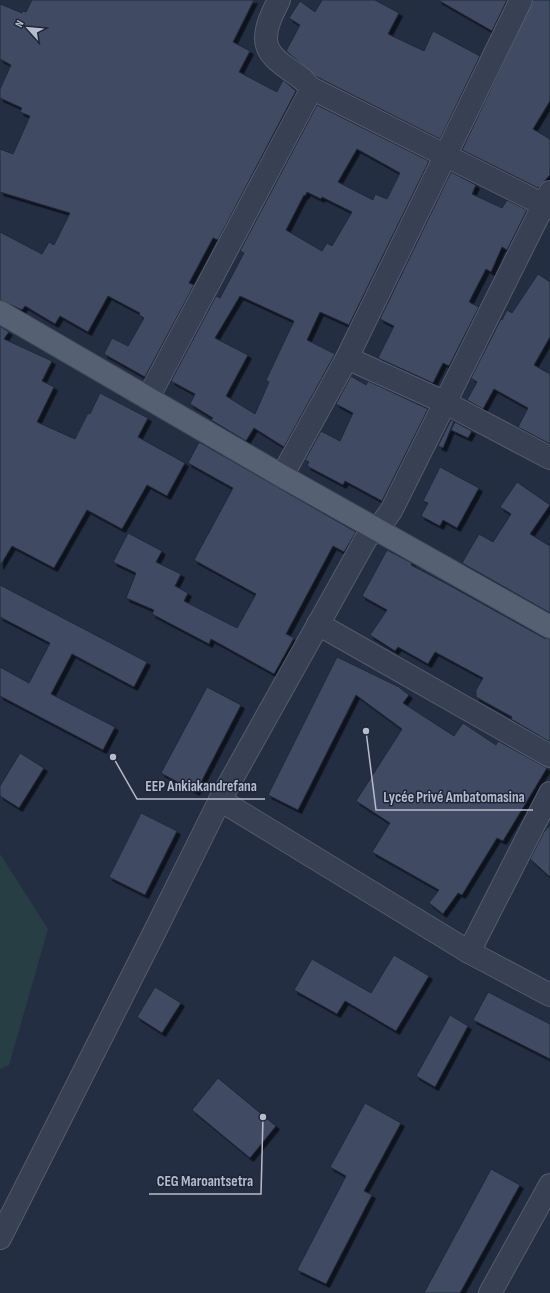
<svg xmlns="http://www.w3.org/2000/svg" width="550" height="1293" viewBox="0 0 550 1293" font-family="'Sofia Sans Condensed',sans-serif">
<defs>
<filter id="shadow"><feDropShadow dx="3.5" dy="3.5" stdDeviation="0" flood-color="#0009"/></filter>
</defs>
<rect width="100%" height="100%" fill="#242e43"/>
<path fill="#263e44" d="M 0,854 L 48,929 L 9,1065 L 0,1069 Z"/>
<g fill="#404c63" stroke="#1f283a" fill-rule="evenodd" filter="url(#shadow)">
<path d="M 32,0 L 254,0 L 233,42 L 250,51 L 239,72 L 277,92 L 283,80 L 296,91 L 218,240 L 213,238 L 189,283 L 194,285 L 145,377 L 104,354 L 112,338 L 128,346 L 144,318 L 139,315 L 140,313 L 108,296 L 88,332 L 60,316 L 55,324 L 25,306 L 22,310 L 0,300 L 0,232 L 42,254 L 49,242 L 54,245 L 70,213 L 0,192 L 0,149 L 13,154 L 30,116 L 20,112 L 22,108 L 0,98 L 0,89 L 11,65 L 0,59 L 0,4 L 22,13 L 23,11 L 26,12 Z"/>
<path d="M 322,0 L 375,0 L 399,13 L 388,34 L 424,51 L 433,31 L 480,56 L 440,139 L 317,77 L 286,51 L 300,25 L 289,18 L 300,1 L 315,12 Z"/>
<path d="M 438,0 L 507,0 L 492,31 Z"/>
<path d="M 533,0 L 550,0 L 550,101 L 533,129 L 550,139 L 550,175 L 538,188 L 462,150 Z"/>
<path d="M 317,105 L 429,161 L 349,325 L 320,312 L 307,340 L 335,354 L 284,447 L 254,428 L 246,441 L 211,420 L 213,418 L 190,404 L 195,394 L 171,381 L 216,296 L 220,298 L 244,253 L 240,251 ZM 357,149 L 400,173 L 387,199 L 375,194 L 373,200 L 338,182 ZM 307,192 L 321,199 L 322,197 L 352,212 L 332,246 L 327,243 L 322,251 L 286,230 L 304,195 L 305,196 ZM 240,296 L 294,321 L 266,380 L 269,382 L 255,414 L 226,396 L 248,355 L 215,338 Z"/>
<path d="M 451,172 L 476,185 L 472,194 L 502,208 L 507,200 L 527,210 L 507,250 L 502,247 L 491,272 L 486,269 L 469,302 L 479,307 L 449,366 L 443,363 L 433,383 L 378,358 L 394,326 L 380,319 Z"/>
<path d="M 538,274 L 550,282 L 550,337 L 534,365 L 550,374 L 550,444 L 518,427 L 528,408 L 494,389 L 483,409 L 467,400 L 477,382 L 471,378 L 501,319 L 502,320 L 507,310 L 512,313 Z"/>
<path d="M 0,326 L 9,332 L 4,339 L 52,361 L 42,381 L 54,387 L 37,422 L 75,439 L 88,413 L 90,414 L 100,393 L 148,418 L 138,437 L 185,463 L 167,496 L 147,485 L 122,529 L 87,510 L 54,568 L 12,546 L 0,566 Z"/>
<path d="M 351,376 L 366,385 L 368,381 L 428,409 L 382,501 L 345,481 L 343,485 L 307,466 L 309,462 L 305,460 L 321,431 L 340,441 L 353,413 L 336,404 Z"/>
<path d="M 451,420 L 454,421 L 443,448 L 438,446 Z"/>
<path d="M 455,422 L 472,431 L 468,438 L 451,430 Z"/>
<path d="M 199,442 L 356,532 L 344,552 L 333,546 L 286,634 L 294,638 L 274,674 L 211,639 L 209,644 L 152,614 L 154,610 L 126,598 L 136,573 L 113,562 L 128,533 L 162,551 L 156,562 L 181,574 L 175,586 L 188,593 L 184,601 L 237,628 L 256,594 L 194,560 L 233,488 L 188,463 Z"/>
<path d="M 440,467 L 479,488 L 457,528 L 443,520 L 440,526 L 421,516 L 428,503 L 423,501 Z"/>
<path d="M 517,482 L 550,505 L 530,534 L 550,546 L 550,613 L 462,563 L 479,534 L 493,542 L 511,514 L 500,507 Z"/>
<path d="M 387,550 L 412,563 L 411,565 L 447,584 L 544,638 L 550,639 L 550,742 L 511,719 L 512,717 L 476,697 L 476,690 L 483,678 L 435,652 L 428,664 L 398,647 L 395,651 L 370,635 L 387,610 L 362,596 Z"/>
<path d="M 0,585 L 147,662 L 134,687 L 72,654 L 51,694 L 115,727 L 103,750 L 0,696 L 0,667 L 29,683 L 50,643 L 0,617 Z"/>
<path d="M 337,657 L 399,687 L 409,695 L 403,703 L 454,736 L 463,723 L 496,745 L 498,741 L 547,768 L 503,841 L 497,838 L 462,895 L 458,893 L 443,914 L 429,903 L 439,890 L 372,852 L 390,823 L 356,801 L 402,729 L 356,695 L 298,810 L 268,795 Z"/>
<path d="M 207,687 L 241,705 L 196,792 L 161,773 Z"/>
<path d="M 20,753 L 44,768 L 19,808 L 0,796 L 0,786 Z"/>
<path d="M 141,813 L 177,831 L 145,895 L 109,877 Z"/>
<path d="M 550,825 L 550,877 L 530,859 L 544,832 Z"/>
<path d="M 394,955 L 429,976 L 396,1031 L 345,1001 L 337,1014 L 294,990 L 312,959 L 371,993 Z"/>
<path d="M 155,987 L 181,1003 L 162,1033 L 137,1017 Z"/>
<path d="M 488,992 L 550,1024 L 550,1059 L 473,1020 Z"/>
<path d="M 450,1015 L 468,1026 L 435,1087 L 416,1076 Z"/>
<path d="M 218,1078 L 276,1126 L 250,1158 L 192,1110 Z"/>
<path d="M 365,1103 L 401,1123 L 364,1191 L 372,1195 L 326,1284 L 297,1270 L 346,1176 L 330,1167 Z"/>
<path d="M 491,1169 L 520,1185 L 460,1293 L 424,1293 Z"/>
</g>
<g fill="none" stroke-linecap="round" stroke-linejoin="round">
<defs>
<g id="minor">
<path d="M 309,87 L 550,208"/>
<path d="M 347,358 L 444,402 L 550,458"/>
<path d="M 148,398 L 310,92 C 311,75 266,65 266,39 C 266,25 273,12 279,0"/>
<path d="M 282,476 L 347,358 L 521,0"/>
<path d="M 318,624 L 550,756"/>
<path d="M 220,800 L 469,952 L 550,995"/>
<path d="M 469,952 L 550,793"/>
<path d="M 0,1238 L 154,933 L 220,800 L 367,537 L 378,529 L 391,511 L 550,192"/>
<path d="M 490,1293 L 550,1185"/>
</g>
<path id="major" d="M 0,312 L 282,476 L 550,627"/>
</defs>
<use href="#minor" stroke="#545c6d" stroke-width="24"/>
<use href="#major" stroke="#424a5c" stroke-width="24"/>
<use href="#minor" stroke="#384153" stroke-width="22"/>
<use href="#major" stroke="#566073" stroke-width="22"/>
</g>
<path fill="none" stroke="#b6bccd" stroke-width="1.5" d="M113 757L137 799H265M366 731L376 810H533M263 1117L261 1194H149"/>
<g fill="#b6bccd" stroke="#1d2638" stroke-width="1.5">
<circle cx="113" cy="757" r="4"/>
<circle cx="366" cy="731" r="4"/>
<circle cx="263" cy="1117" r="4"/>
</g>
<g font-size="15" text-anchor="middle" font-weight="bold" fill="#b6bccd" stroke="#1d2638" stroke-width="3" stroke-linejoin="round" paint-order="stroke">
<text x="201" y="791">EEP Ankiakandrefana</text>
<text x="454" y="802">Lycée Privé Ambatomasina</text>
<text x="205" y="1186">CEG Maroantsetra</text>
</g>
<g transform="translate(28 28) rotate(297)" stroke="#1d2638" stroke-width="3" paint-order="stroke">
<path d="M0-3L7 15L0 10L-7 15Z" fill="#b6bccd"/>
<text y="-6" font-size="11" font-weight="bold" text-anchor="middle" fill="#b6bccd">N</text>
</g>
</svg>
